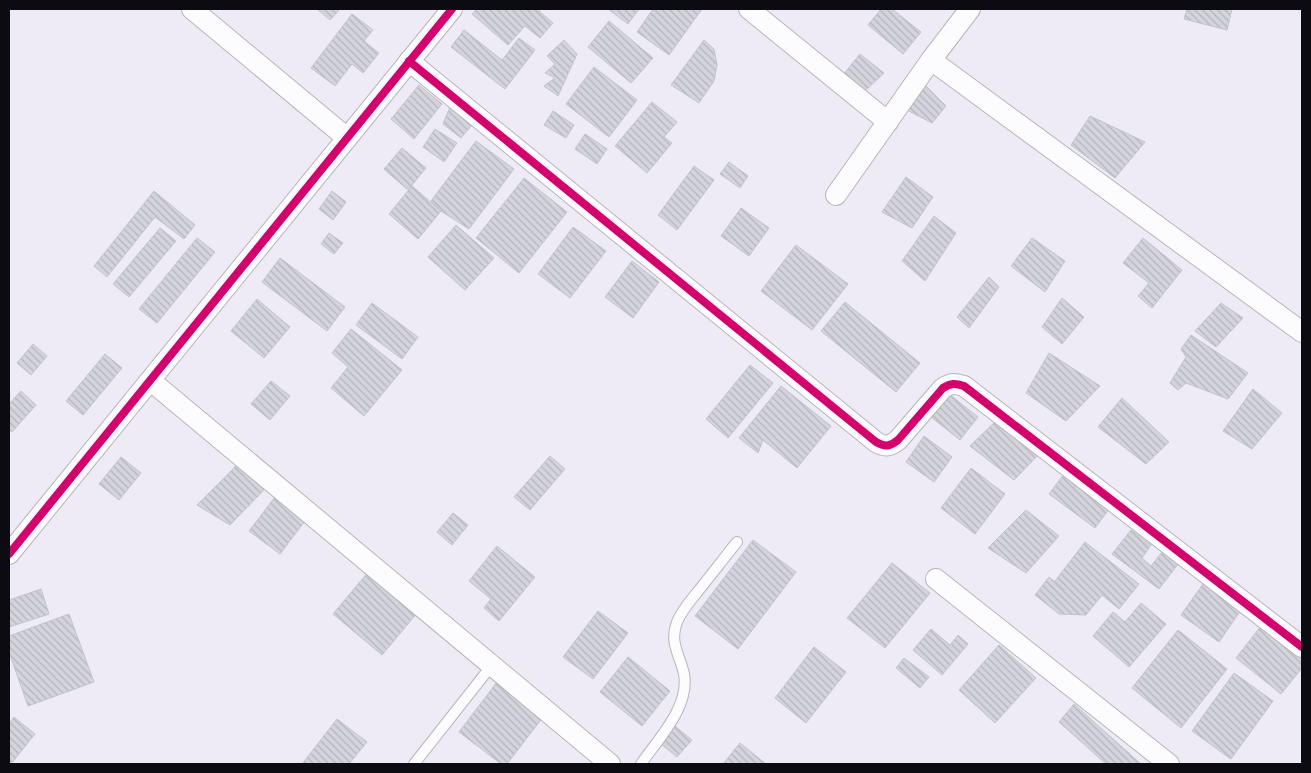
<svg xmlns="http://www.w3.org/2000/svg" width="1311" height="773" viewBox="0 0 1311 773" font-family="Signika,sans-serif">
<defs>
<pattern id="building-back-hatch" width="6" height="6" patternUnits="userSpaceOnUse" patternTransform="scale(1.25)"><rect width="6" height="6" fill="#d3d4dc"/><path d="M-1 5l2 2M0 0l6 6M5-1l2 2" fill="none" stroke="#b4b5bc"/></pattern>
</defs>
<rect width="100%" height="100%" fill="#eeebf6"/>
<g fill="url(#building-back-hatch)" stroke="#c3c3cb">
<path d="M 317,9 L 340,9 L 330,20 Z"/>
<path d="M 477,9 L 540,9 L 539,11 L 553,23 L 540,38 L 525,26 L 508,45 L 472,14 Z"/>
<path d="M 608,9 L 639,9 L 628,24 Z"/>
<path d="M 653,9 L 702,9 L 669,55 L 637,32 Z"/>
<path d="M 881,9 L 892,9 L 921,32 L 903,54 L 868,25 Z"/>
<path d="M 1187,9 L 1232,9 L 1227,30 L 1184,19 Z"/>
<path d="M 352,14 L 373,30 L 364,41 L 379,53 L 363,73 L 352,64 L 335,86 L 311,68 Z"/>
<path d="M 609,21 L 653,58 L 631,83 L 588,47 Z"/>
<path d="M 464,30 L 502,60 L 519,38 L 535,50 L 505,89 L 451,47 Z"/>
<path d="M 564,40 L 577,54 L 558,96 L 544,86 L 555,78 L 545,73 L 555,64 L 547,56 Z"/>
<path d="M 704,40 L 714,49 L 717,65 L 714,81 L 699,103 L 671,85 Z"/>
<path d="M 860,54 L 884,73 L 865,91 L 843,75 Z"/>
<path d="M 594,67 L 637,100 L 609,137 L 566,104 Z"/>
<path d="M 924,84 L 946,106 L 932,123 L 907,110 Z"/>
<path d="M 419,85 L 442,104 L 414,139 L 391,119 Z"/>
<path d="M 652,102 L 677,122 L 664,137 L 672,143 L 647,173 L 615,146 Z"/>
<path d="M 450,107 L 472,125 L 461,138 L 443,124 Z"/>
<path d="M 553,111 L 574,125 L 566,138 L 544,125 Z"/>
<path d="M 1090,116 L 1145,142 L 1115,178 L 1071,145 Z"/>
<path d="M 435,129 L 457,143 L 444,162 L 423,147 Z"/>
<path d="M 585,134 L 607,149 L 597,164 L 575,149 Z"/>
<path d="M 476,141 L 514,169 L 469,229 L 441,211 L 431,201 Z"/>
<path d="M 402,148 L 426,168 L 408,190 L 384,169 Z"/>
<path d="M 729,162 L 748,176 L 740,188 L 720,174 Z"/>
<path d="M 694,166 L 714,180 L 677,230 L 658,215 Z"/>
<path d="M 906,177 L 933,197 L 912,228 L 882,212 Z"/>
<path d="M 524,178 L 567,212 L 519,273 L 476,238 Z"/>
<path d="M 412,186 L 441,211 L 418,239 L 389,214 Z"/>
<path d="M 154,191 L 195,225 L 184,239 L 155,217 L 107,277 L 94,266 Z"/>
<path d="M 332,191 L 346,202 L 333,220 L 319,209 Z"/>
<path d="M 741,208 L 769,228 L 749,256 L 721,236 Z"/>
<path d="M 934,216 L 956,233 L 925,281 L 902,261 Z"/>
<path d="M 456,225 L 494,258 L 465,290 L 428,257 Z"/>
<path d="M 573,227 L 606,251 L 570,298 L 538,274 Z"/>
<path d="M 160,228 L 176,241 L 129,297 L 113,284 Z"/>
<path d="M 329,233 L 343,243 L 334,254 L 321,244 Z"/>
<path d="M 197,238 L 215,252 L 157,323 L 139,309 Z"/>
<path d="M 1032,238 L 1065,261 L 1045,292 L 1011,266 Z"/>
<path d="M 1143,238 L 1182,270 L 1152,308 L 1138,296 L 1149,283 L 1123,263 Z"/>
<path d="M 796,245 L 848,284 L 812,330 L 761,291 Z"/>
<path d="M 280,258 L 345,307 L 327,331 L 262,282 Z"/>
<path d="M 632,261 L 659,282 L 633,318 L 605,297 Z"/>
<path d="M 989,277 L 999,287 L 969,328 L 957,317 Z"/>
<path d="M 1062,298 L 1084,317 L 1062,344 L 1042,327 Z"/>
<path d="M 257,299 L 290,327 L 264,358 L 231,331 Z"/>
<path d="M 845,302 L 920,363 L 896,392 L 821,331 Z"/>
<path d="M 372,303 L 418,337 L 402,359 L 356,325 Z"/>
<path d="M 1221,303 L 1243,318 L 1216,347 L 1195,331 Z"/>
<path d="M 351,329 L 402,370 L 364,416 L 331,388 L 348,367 L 332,353 Z"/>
<path d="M 1191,335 L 1248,373 L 1228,399 L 1186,383 L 1178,390 L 1170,383 L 1186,357 L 1181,349 Z"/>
<path d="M 33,344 L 47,356 L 31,375 L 17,363 Z"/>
<path d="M 1049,353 L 1100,386 L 1066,421 L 1026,393 Z"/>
<path d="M 105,354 L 122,368 L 83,415 L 66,401 Z"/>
<path d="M 750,365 L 773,383 L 728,438 L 706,419 Z"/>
<path d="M 271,381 L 290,396 L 270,420 L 251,404 Z"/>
<path d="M 781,386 L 831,426 L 797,468 L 763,440 L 758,453 L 739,438 Z"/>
<path d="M 1253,389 L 1282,413 L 1252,449 L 1223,431 Z"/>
<path d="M 21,391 L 36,405 L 12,432 L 9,429 L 9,404 Z"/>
<path d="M 949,394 L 978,417 L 960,440 L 931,417 Z"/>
<path d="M 1122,398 L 1169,442 L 1146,464 L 1098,427 Z"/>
<path d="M 1000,417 L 1043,450 L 1014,480 L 970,446 Z"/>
<path d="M 924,436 L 952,457 L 934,482 L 906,462 Z"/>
<path d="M 550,456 L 565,469 L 530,510 L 514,497 Z"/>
<path d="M 121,457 L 141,473 L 119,500 L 99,484 Z"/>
<path d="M 239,463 L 265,489 L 230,525 L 197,505 Z"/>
<path d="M 971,468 L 1005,494 L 975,534 L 941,508 Z"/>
<path d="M 1067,470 L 1113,504 L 1095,528 L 1049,494 Z"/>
<path d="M 275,497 L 305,521 L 280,554 L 249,531 Z"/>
<path d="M 1026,510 L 1059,536 L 1026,573 L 988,548 Z"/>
<path d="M 453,513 L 468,525 L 452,545 L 437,532 Z"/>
<path d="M 1131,530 L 1151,545 L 1142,558 L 1151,566 L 1163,551 L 1179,563 L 1159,589 L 1112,554 Z"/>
<path d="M 753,540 L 796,572 L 738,649 L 695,616 Z"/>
<path d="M 1085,542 L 1139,584 L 1119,609 L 1102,595 L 1086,615 L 1059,614 L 1035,595 L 1049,577 L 1065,590 L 1055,581 Z"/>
<path d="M 497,546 L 535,577 L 499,621 L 484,608 L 491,599 L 469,581 Z"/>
<path d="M 892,563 L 930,593 L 885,648 L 847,618 Z"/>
<path d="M 369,571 L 418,612 L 382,655 L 333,614 Z"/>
<path d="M 1203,584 L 1241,610 L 1219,642 L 1181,615 Z"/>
<path d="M 41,589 L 49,614 L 9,627 L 9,600 Z"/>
<path d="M 1141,603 L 1166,624 L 1129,667 L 1093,636 L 1113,612 L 1125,622 Z"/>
<path d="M 598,611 L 628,633 L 593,679 L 563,657 Z"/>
<path d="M 69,614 L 94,682 L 28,706 L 9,652 L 9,636 Z"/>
<path d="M 1261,626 L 1302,659 L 1302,668 L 1281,694 L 1236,658 Z"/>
<path d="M 931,629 L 950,645 L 958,635 L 968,644 L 942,675 L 913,650 Z"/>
<path d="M 1178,630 L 1227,669 L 1181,728 L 1132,688 Z"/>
<path d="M 999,645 L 1036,678 L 995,723 L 959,690 Z"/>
<path d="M 814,647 L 846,672 L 806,723 L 775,698 Z"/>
<path d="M 628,657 L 670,691 L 642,726 L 600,692 Z"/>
<path d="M 904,658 L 929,677 L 920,688 L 896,668 Z"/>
<path d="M 1234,673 L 1273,701 L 1231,759 L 1192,731 Z"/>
<path d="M 497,682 L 543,717 L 507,764 L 501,764 L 459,732 Z"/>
<path d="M 1074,704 L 1141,764 L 1106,764 L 1059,722 Z"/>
<path d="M 14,717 L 35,734 L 11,764 L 9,763 L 9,724 Z"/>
<path d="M 337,719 L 367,742 L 349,764 L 302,764 Z"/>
<path d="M 675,726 L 692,740 L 677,757 L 661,744 Z"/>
<path d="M 740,743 L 766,764 L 723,764 Z"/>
</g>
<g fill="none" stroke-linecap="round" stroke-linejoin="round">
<defs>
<g id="service">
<path d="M 414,764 L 492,665"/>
<path d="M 641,764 C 658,739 690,707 684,674 C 680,655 669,643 677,622 C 682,610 691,600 699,590 C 712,574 724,558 737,542"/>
</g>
<g id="minor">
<path d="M 192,9 L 347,138"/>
<path d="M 749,9 L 888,122"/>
<path d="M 931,60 L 1302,332"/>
<path d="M 409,61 L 876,442 C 885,447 889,447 898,440 L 943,388 C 951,383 955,383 964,386 L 1302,647"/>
<path d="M 836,195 L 931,60 L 970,9"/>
<path d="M 151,381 L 610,764"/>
<path d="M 9,554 L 452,9"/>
<path d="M 936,579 L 1169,764"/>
</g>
</defs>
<use href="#service" stroke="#b7b5bd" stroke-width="12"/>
<use href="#minor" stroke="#b7b5bd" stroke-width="22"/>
<use href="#service" stroke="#fcfcfe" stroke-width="10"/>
<use href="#minor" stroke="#fcfcfe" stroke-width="20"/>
<defs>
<g id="cycleway">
<path d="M 409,61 L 876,442 C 885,447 889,447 898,440 L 943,388 C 951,383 955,383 964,386 L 1302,647"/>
<path d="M 9,554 L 452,9"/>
</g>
</defs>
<use href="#cycleway" stroke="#f8f6fe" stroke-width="11"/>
<use href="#cycleway" stroke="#d6006c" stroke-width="8"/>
</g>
<rect width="1311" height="773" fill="none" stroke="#0c0b11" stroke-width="20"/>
</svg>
